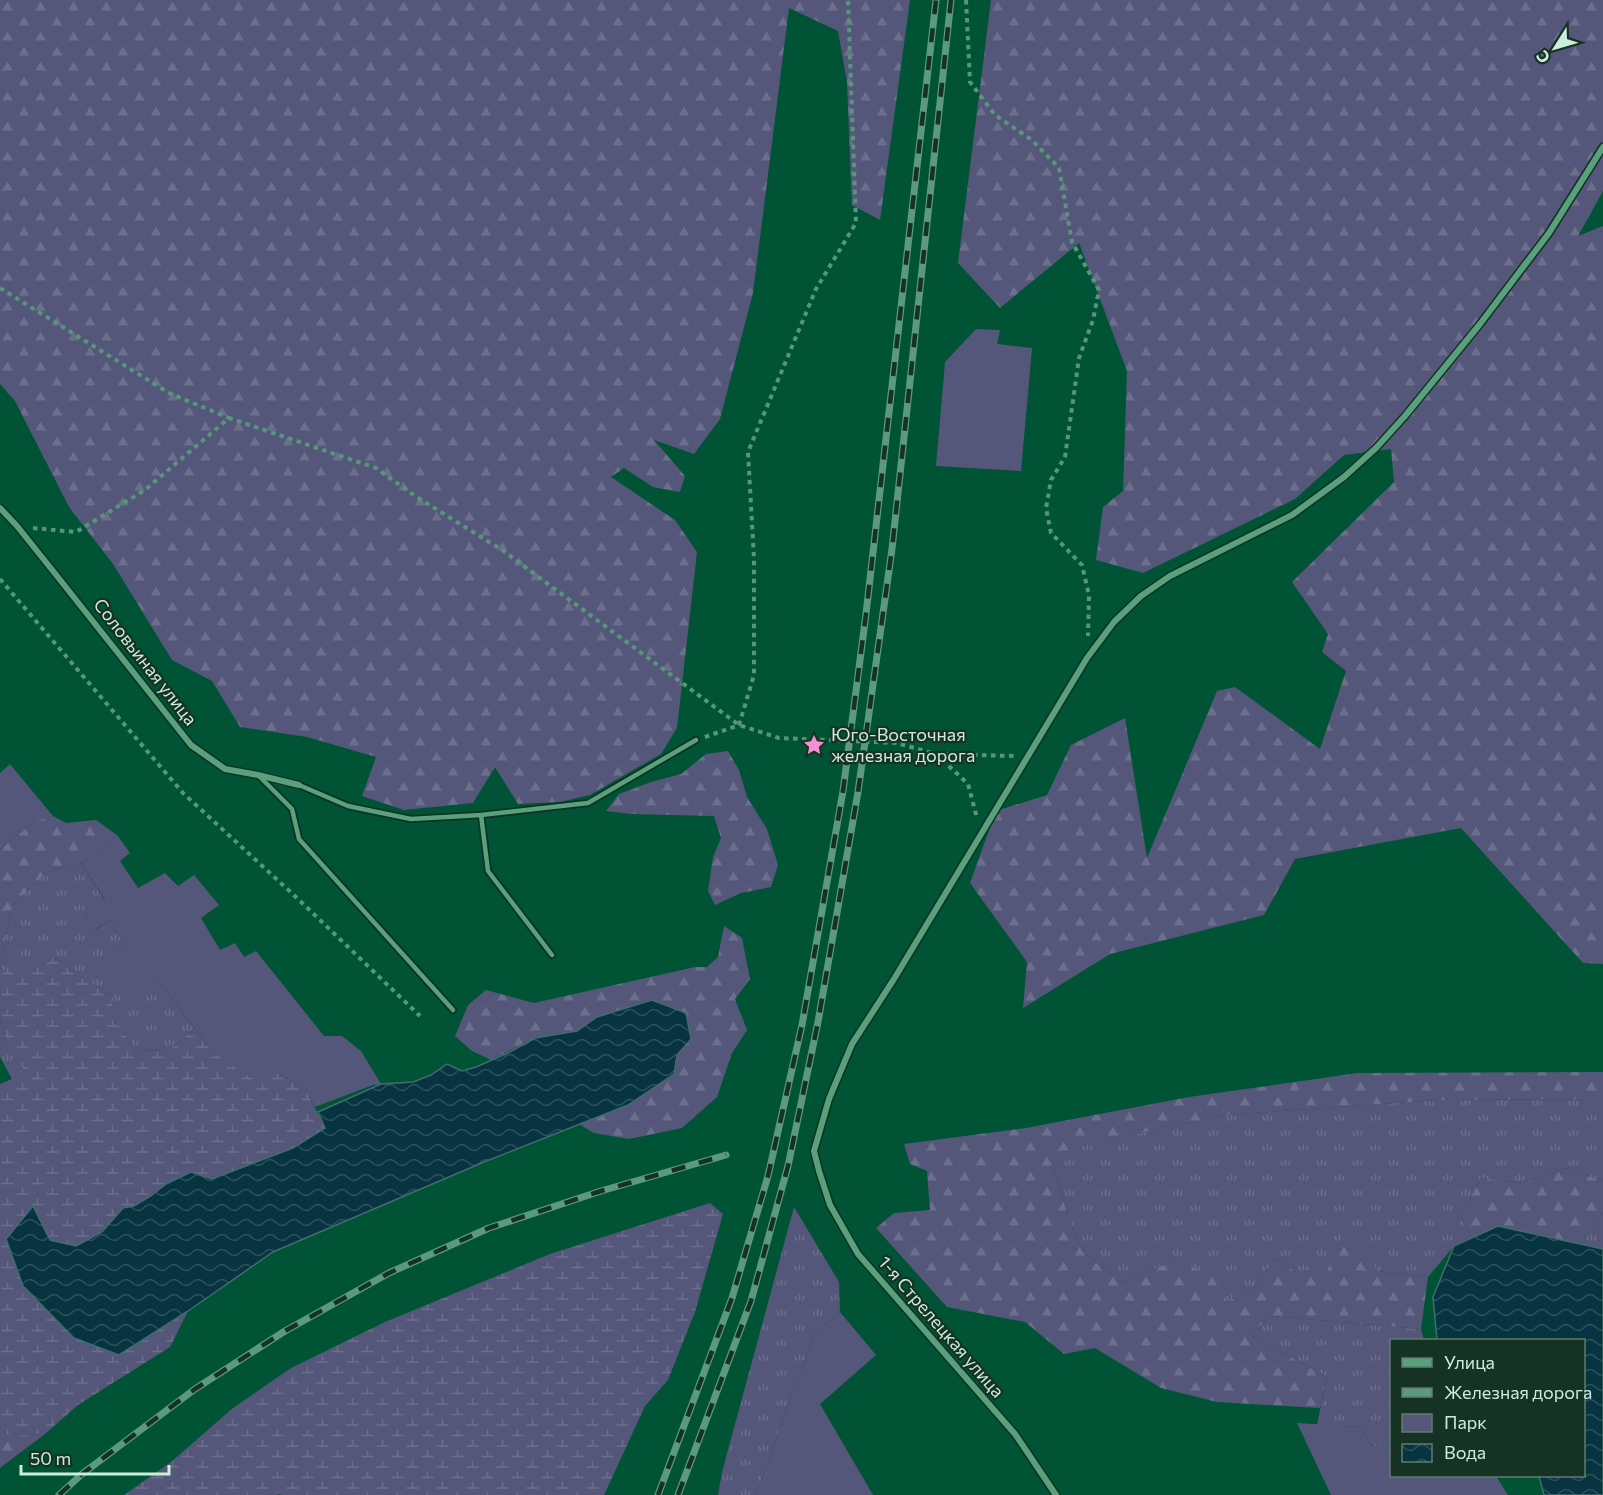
<svg xmlns="http://www.w3.org/2000/svg" width="1603" height="1495" viewBox="0 0 1603 1495" font-family="Commissioner,sans-serif">
<defs>
<pattern id="grass-tufts" width="24" height="20" patternUnits="userSpaceOnUse" patternTransform="scale(1.5)"><rect width="24" height="20" fill="#545779"/><path d="M3 7l-1-3M5 7V3M7 7l1-3M15 17l-1-3M17 17v-4M19 17l1-3" fill="none" stroke="#6b6f8b"/></pattern>
<pattern id="forest-firs" width="22" height="20" patternUnits="userSpaceOnUse" patternTransform="scale(1.5)"><rect width="22" height="20" fill="#545779"/><path d="M5 1l3.5 6h-7zM16 11l3.5 6h-7z" fill="#6b6f8b"/></pattern>
<pattern id="wetland-marsh" width="20" height="14" patternUnits="userSpaceOnUse" patternTransform="scale(1.5)"><rect width="20" height="14" fill="#545779"/><path d="M1 5h8M5 5V1M11 12h8M15 12V8" fill="none" stroke="#6b6f8b"/></pattern>
<pattern id="water-waves" width="16" height="10" patternUnits="userSpaceOnUse" patternTransform="scale(1.5)"><rect width="16" height="10" fill="#073440"/><path d="M0 5q4-4 8 0t8 0" fill="none" stroke="#2a525b"/></pattern>
</defs>
<rect width="100%" height="100%" fill="#005335"/>
<g fill="url(#grass-tufts)">
<path d="M 81,863 L 105,901 L 85,913 L 95,930 L 110,920 L 124,944 L 97,962 L 158,979 L 195,1029 L 169,1050 L 137,1051 L 112,1018 L 112,995 L 78,976 L 54,957 L 28,974 L 0,977 L 0,963 L 2,960 L 11,907 L 47,872 Z"/>
<path d="M 0,1003 L 0,1015 L 6,1046 L 25,1070 L 12,1079 L 0,1057 Z"/>
<path d="M 1603,1099 L 1603,1181 L 1566,1168 L 1519,1183 L 1481,1178 L 1461,1215 L 1471,1238 L 1454,1246 L 1428,1277 L 1378,1271 L 1296,1272 L 1275,1258 L 1253,1289 L 1227,1301 L 1176,1260 L 1121,1282 L 1082,1251 L 1069,1219 L 1054,1169 L 1078,1146 L 1225,1115 L 1438,1100 Z"/>
<path d="M 794,1207 L 839,1282 L 840,1312 L 814,1334 L 756,1495 L 718,1495 L 722,1472 Z"/>
<path d="M 1603,1213 L 1603,1249 L 1580,1244 Z"/>
<path d="M 1271,1316 L 1421,1329 L 1424,1340 L 1392,1340 L 1391,1451 L 1371,1445 L 1360,1427 L 1317,1425 L 1327,1377 L 1250,1335 Z"/>
</g>
<g fill="url(#forest-firs)">
<path d="M 0,0 L 910,0 L 880,220 L 852,205 L 847,82 L 838,31 L 789,8 L 753,293 L 720,419 L 694,454 L 654,440 L 685,476 L 680,492 L 653,487 L 624,468 L 611,477 L 675,520 L 697,552 L 677,728 L 661,754 L 590,795 L 560,802 L 518,804 L 495,767 L 473,803 L 404,810 L 362,796 L 376,757 L 307,737 L 240,727 L 212,681 L 172,660 L 113,564 L 69,507 L 15,401 L 0,384 Z"/>
<path d="M 991,0 L 1603,0 L 1603,191 L 1578,236 L 1603,226 L 1603,964 L 1583,963 L 1461,828 L 1295,859 L 1264,915 L 1110,954 L 1023,1008 L 1027,962 L 970,883 L 996,811 L 1047,795 L 1071,745 L 1125,718 L 1147,858 L 1217,691 L 1235,687 L 1320,749 L 1346,671 L 1322,652 L 1328,634 L 1292,582 L 1394,482 L 1391,449 L 1344,455 L 1295,499 L 1143,573 L 1096,560 L 1103,507 L 1123,491 L 1127,371 L 1079,243 L 1000,308 L 958,263 Z"/>
<path d="M 728,751 L 739,770 L 747,797 L 767,829 L 778,865 L 771,887 L 741,893 L 715,905 L 708,891 L 713,857 L 721,838 L 714,816 L 631,814 L 606,811 L 619,794 L 651,782 L 681,774 L 706,754 Z"/>
<path d="M 53,816 L 66,823 L 96,820 L 118,836 L 106,843 L 95,855 L 81,863 L 47,872 L 11,907 L 2,960 L 0,963 L 0,849 L 35,821 Z"/>
<path d="M 724,926 L 742,938 L 750,979 L 735,999 L 747,1030 L 732,1053 L 717,1097 L 682,1128 L 629,1139 L 594,1133 L 579,1124 L 628,1105 L 674,1074 L 677,1055 L 691,1039 L 686,1013 L 651,1000 L 597,1017 L 577,1031 L 535,1038 L 491,1060 L 472,1051 L 455,1036 L 468,1005 L 486,990 L 534,1003 L 695,967 L 707,967 L 718,957 Z"/>
<path d="M 1603,1072 L 1603,1099 L 1438,1100 L 1225,1115 L 1079,1146 L 1054,1169 L 1069,1219 L 1082,1251 L 1121,1282 L 1176,1260 L 1215,1277 L 1227,1301 L 1253,1289 L 1275,1258 L 1296,1272 L 1327,1271 L 1344,1231 L 1378,1271 L 1428,1277 L 1421,1329 L 1271,1316 L 1250,1335 L 1327,1377 L 1320,1408 L 1217,1402 L 1161,1388 L 1095,1348 L 1064,1354 L 1025,1322 L 947,1307 L 876,1228 L 894,1213 L 930,1210 L 927,1171 L 910,1164 L 904,1144 L 1026,1128 L 1189,1097 L 1358,1073 Z"/>
<path d="M 1566,1168 L 1603,1181 L 1603,1213 L 1580,1244 L 1498,1226 L 1471,1238 L 1461,1215 L 1481,1178 L 1519,1183 Z"/>
<path d="M 0,1428 L 8,1435 L 45,1434 L 0,1468 Z"/>
</g>
<g fill="url(#wetland-marsh)">
<path d="M 54,957 L 78,976 L 112,995 L 112,1018 L 137,1051 L 169,1050 L 195,1029 L 213,1053 L 279,1073 L 307,1092 L 325,1128 L 293,1148 L 212,1179 L 166,1184 L 151,1196 L 134,1206 L 123,1208 L 102,1232 L 76,1246 L 50,1241 L 32,1207 L 6,1239 L 119,1355 L 188,1311 L 170,1347 L 78,1405 L 45,1434 L 8,1435 L 0,1428 L 0,1084 L 12,1079 L 24,1070 L 6,1046 L 0,1014 L 0,977 L 9,962 L 28,974 Z"/>
<path d="M 710,1203 L 723,1214 L 695,1312 L 668,1380 L 645,1406 L 604,1495 L 281,1495 L 279,1494 L 275,1495 L 124,1495 L 171,1462 L 233,1408 L 291,1368 L 385,1322 L 550,1254 Z"/>
</g>
<g fill="#545779">
<path d="M 976,329 L 1000,330 L 997,344 L 1032,348 L 1021,471 L 936,466 L 945,362 Z"/>
<path d="M 10,764 L 53,816 L 35,821 L 0,849 L 0,773 Z"/>
<path d="M 118,836 L 130,853 L 120,861 L 138,888 L 165,873 L 178,886 L 194,875 L 219,905 L 201,918 L 220,950 L 235,943 L 244,957 L 256,951 L 324,1036 L 342,1036 L 361,1051 L 381,1084 L 373,1085 L 315,1107 L 307,1092 L 279,1073 L 256,1081 L 213,1053 L 158,979 L 123,999 L 96,962 L 124,944 L 110,920 L 94,930 L 85,912 L 105,900 L 81,863 L 95,855 L 106,843 Z"/>
<path d="M 840,1312 L 876,1355 L 820,1404 L 873,1495 L 756,1495 L 814,1334 Z"/>
<path d="M 1297,1423 L 1360,1427 L 1371,1445 L 1391,1451 L 1392,1476 L 1496,1476 L 1508,1495 L 1331,1495 Z"/>
</g>
<g fill="url(#water-waves)" stroke="#426c6e" stroke-width="1.5">
<path d="M 652,1000 L 686,1013 L 691,1039 L 677,1055 L 674,1074 L 628,1105 L 484,1162 L 273,1252 L 188,1311 L 119,1355 L 74,1338 L 23,1286 L 6,1239 L 33,1206 L 50,1240 L 76,1246 L 102,1232 L 123,1208 L 134,1206 L 151,1196 L 166,1184 L 191,1172 L 212,1179 L 293,1148 L 325,1128 L 318,1112 L 381,1084 L 413,1082 L 431,1075 L 447,1064 L 462,1071 L 476,1067 L 508,1053 L 535,1038 L 577,1031 L 597,1017 Z"/>
<path d="M 1498,1226 L 1603,1249 L 1603,1495 L 1544,1495 L 1539,1476 L 1584,1476 L 1584,1340 L 1437,1340 L 1433,1297 L 1454,1246 Z"/>
</g>
<g fill="none" stroke-linecap="round" stroke-linejoin="round">
<defs>
<g id="service">
<path d="M 260,777 L 292,809 L 299,839 L 453,1010"/>
<path d="M 299,785 L 348,806 L 411,819 L 481,815 L 588,803 L 696,740"/>
<path d="M 481,815 L 488,871 L 552,955"/>
</g>
<g id="minor">
<path d="M 0,508 L 17,526 L 57,576 L 191,745 L 225,769 L 258,775 L 299,785"/>
<path d="M 1056,1495 L 1015,1434 L 858,1254 L 830,1205 L 819,1171 L 814,1151 L 829,1099 L 852,1044 L 894,979 L 1087,658 L 1114,622 L 1141,596 L 1170,576 L 1292,515 L 1344,477 L 1376,448 L 1405,416 L 1480,324 L 1549,233 L 1603,147"/>
</g>
</defs>
<use href="#service" stroke="#0e3322" stroke-width="8"/>
<use href="#minor" stroke="#0e3322" stroke-width="9"/>
<g stroke="#58967c" stroke-width="4" stroke-dasharray="4.5 4.5" stroke-linecap="butt">
<path d="M 966,0 L 970,82 L 995,115 L 1032,140 L 1059,168 L 1072,242 L 1099,290 L 1093,320 L 1079,358 L 1065,457 L 1051,480 L 1046,508 L 1051,533 L 1082,565 L 1089,595 L 1088,636"/>
<path d="M 0,288 L 169,393 L 229,418"/>
<path d="M 33,528 L 76,532 L 145,490 L 229,418 L 376,468 L 415,496 L 502,550 L 739,725 L 779,738 L 897,743 L 936,754 L 968,784 L 977,818"/>
<path d="M 0,579 L 183,793 L 297,898 L 420,1016"/>
<path d="M 705,737 L 739,725 L 754,675 L 754,559 L 748,452 L 816,289 L 856,223 L 848,0"/>
<path d="M 937,754 L 1014,756"/>
</g>
<use href="#service" stroke="#5aa07d" stroke-width="4.5"/>
<use href="#minor" stroke="#5aa07d" stroke-width="6"/>
<defs>
<g id="rail">
<path d="M 59,1495 L 82,1474 L 195,1389 L 285,1331 L 389,1273 L 489,1228 L 601,1191 L 726,1155"/>
<path d="M 658,1495 L 732,1298 L 768,1176 L 802,1025 L 843,791 L 866,614 L 936,0"/>
<path d="M 678,1495 L 751,1301 L 788,1166 L 818,1022 L 858,792 L 892,549 L 951,0"/>
</g>
</defs>
<use href="#rail" stroke="#5c9980" stroke-width="7"/>
<use href="#rail" stroke="#153224" stroke-width="4.5" stroke-dasharray="14" stroke-linecap="butt"/>
</g>
<defs>
<symbol id="sight-bare" viewBox="-9 -9 18 18"><path d="M0-6L1.8-2.2L6-1.7L2.9 1.2L3.7 5.4L0 3.3L-3.7 5.4L-2.9 1.2L-6-1.7L-1.8-2.2Z" fill="#f491d3" stroke="#153224" stroke-width="2.5" paint-order="stroke"/></symbol>
</defs>
<g fill-rule="evenodd">
<use href="#sight-bare" x="799" y="730" width="30" height="30"/>
</g>
<g text-anchor="middle" stroke-width="4.5" stroke-linejoin="round" paint-order="stroke">
<g font-size="18" fill="#cbedda" stroke="#153224">
<text transform="translate(145 662) rotate(52)" y="6">Соловьиная улица</text>
<text transform="translate(941 1327) rotate(49)" y="6">1-я Стрелецкая улица</text>
</g>
<g font-size="18" fill="#cbedda" stroke="#153224" text-anchor="start">
<text x="831" y="741">Юго-Восточная<tspan x="831" dy="21">железная дорога</tspan></text>
</g>
</g>
<rect x="1390" y="1339" width="195" height="138" fill="#153224" stroke="#5e7d6d" stroke-width="1.5"/>
<rect x="1402" y="1358" width="30" height="9" fill="#5aa07d" stroke="#5e7d6d" stroke-width="1.5"/>
<text x="1444" y="1369" font-size="18" fill="#cbedda">Улица</text>
<rect x="1402" y="1388" width="30" height="9" fill="#5c9980" stroke="#5e7d6d" stroke-width="1.5"/>
<text x="1444" y="1399" font-size="18" fill="#cbedda">Железная дорога</text>
<rect x="1402" y="1414" width="30" height="18" fill="#545779" stroke="#5e7d6d" stroke-width="1.5"/>
<text x="1444" y="1429" font-size="18" fill="#cbedda">Парк</text>
<rect x="1402" y="1444" width="30" height="18" fill="url(#water-waves)" stroke="#5e7d6d" stroke-width="1.5"/>
<text x="1444" y="1459" font-size="18" fill="#cbedda">Вода</text>
<g transform="translate(1555 48) rotate(233)" stroke="#153224" stroke-width="4.5" paint-order="stroke">
<path d="M0-4.5L10 22L0 15L-10 22Z" fill="#cbedda"/>
<text y="-9" font-size="16" font-weight="bold" text-anchor="middle" fill="#cbedda">С</text>
</g>
<path d="M21 1465v9h148v-9" fill="none" stroke="#cbedda" stroke-width="3"/>
<text x="30" y="1465" font-size="18" fill="#cbedda" stroke="#153224" stroke-width="4.5" paint-order="stroke">50 m</text>
</svg>
